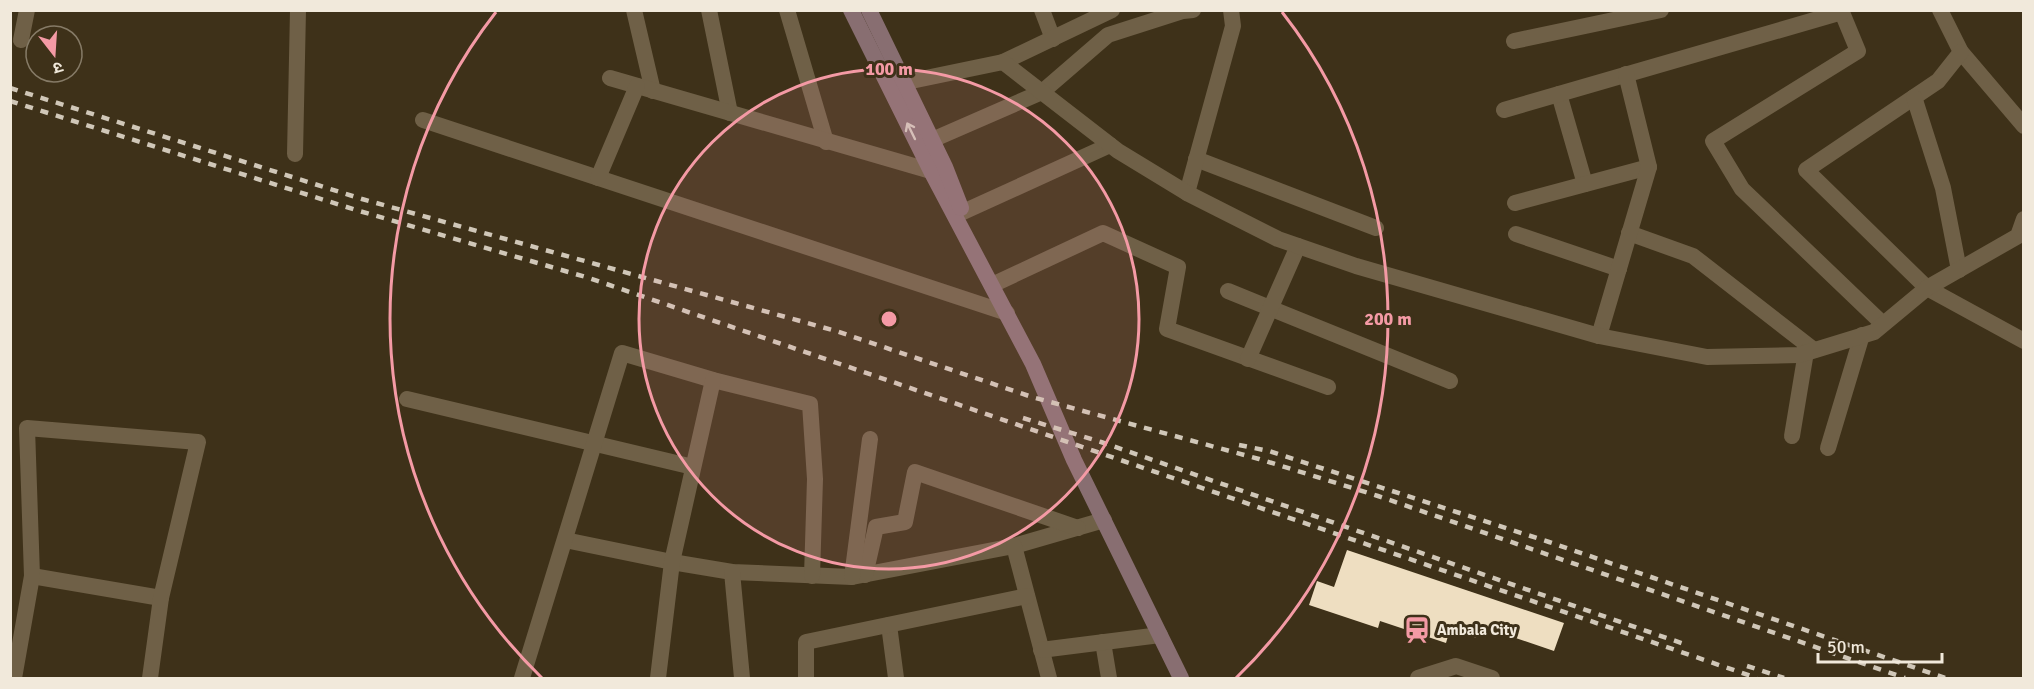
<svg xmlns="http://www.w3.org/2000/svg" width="2034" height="689" viewBox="0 0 2034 689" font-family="Signika,'Noto Sans Devanagari',sans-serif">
<rect width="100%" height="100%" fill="#3e3119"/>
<path fill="#eedec1" d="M 1347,550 L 1564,623 L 1554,651 L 1480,626 L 1476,638 L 1450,629 L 1446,643 L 1380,621 L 1378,628 L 1309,605 L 1317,581 L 1334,587 Z"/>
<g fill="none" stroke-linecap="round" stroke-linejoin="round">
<g stroke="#6f6047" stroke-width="16">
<path d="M 634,10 L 653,91"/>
<path d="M 709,10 L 730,113"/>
<path d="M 787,10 L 826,142"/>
<path d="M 1042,10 L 1053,39"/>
<path d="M 1841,10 L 1858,51 L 1713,141 L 1742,189 L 1883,324"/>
<path d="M 1940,10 L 1961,52 L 2024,126"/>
<path d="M 21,40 L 27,10"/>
<path d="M 1514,41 L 1661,10"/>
<path d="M 1961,52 L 1938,81 L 1806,170 L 1927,288 L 2024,341"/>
<path d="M 1003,62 L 1112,10"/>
<path d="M 610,78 L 931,171"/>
<path d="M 1559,94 L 1585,184"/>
<path d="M 1914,97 L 1943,188 L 1959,270"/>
<path d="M 1504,110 L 1842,12"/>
<path d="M 423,120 L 1007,313"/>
<path d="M 932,140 L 1042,92 L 1108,35 L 1183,11 L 1193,10"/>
<path d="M 295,154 L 298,10"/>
<path d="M 1196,159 L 1376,228"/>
<path d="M 598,178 L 637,86"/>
<path d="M 1187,193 L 1233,26 L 1231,10"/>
<path d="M 1515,203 L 1649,167"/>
<path d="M 963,212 L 1110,145"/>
<path d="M 1629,233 L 1693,256 L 1814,350"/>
<path d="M 1516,234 L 1619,269"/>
<path d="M 992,285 L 1103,233 L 1178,267 L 1167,329 L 1328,387"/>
<path d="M 1228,291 L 1450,381"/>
<path d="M 1599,336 L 1649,167 L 1626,74"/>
<path d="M 1248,359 L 1298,246"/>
<path d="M 407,399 L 693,467"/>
<path d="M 1792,436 L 1806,352"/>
<path d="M 1828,448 L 1862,335"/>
<path d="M 565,540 L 672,562 L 732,572 L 852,577 L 1014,546 L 1104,520"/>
<path d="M 1014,546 L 1049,678"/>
<path d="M 732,572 L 742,678"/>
<path d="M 865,575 L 876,527 L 905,522 L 915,472 L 1078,528"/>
<path d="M 32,576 L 161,598"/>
<path d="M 852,577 L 870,439"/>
<path d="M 889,625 L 896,678"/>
<path d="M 1103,642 L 1109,678"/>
<path d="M 1041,650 L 1160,635"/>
<path d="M 14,678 L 32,576 L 27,428 L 198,442 L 161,598 L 150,678"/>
<path d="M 522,678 L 622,353 L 713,380 L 810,404 L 815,479 L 812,576"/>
<path d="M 658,678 L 672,562 L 713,380"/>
<path d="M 806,678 L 806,642 L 1027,596"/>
<path d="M 1418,678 L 1456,666 L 1492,678"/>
</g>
<path stroke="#6f6047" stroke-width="16" d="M 892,85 L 1003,62 L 1118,151 L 1187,193 L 1278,239 L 1356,266 L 1599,336 L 1707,357 L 1799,355 L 1874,332 L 1927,288 L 2018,236 L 2024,219"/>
<g stroke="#886e71" stroke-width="16">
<path d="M 851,10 L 931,171 L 1033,364 L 1074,460 L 1181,678"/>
<path d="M 869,10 L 945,167 L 961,208"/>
</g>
<g stroke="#d0c7b8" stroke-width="4.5" stroke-dasharray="8 8" stroke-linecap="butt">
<path d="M 10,88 L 362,199 L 836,331 L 1032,397 L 1259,459 L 1378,496 L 1905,678"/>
<path d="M 10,101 L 356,210 L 589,278 L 1757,678"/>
<path d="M 1023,418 L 1101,442 L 1687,645"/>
<path d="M 1239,445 L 1269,451 L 1549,542 L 1945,678"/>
<path d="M 1747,666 L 1784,678"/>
</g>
</g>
<defs><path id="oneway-shaft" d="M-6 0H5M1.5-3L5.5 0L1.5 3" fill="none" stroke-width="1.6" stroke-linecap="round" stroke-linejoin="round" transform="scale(1.5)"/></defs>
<use stroke="#d2c4bb" href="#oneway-shaft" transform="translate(911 131) rotate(-116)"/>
<circle cx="889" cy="319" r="250" fill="#f49aa5" fill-opacity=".12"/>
<g fill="none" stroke="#f49aa5" stroke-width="3">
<circle cx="889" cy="319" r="250"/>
<path d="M542 678A499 499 0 0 1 496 12M1282 12A499 499 0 0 1 1236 678"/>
</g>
<defs>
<symbol id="station-bare" viewBox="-9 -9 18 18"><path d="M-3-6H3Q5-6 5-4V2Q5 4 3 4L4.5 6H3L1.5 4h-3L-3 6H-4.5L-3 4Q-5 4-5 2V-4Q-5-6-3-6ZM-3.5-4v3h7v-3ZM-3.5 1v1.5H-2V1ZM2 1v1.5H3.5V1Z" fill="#f49aa5" stroke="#3e3119" stroke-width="2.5" paint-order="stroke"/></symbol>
</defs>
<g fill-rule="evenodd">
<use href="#station-bare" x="1398" y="611" width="38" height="38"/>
</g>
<g text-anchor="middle" stroke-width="6" stroke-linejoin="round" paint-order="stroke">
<g font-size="15" font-weight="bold" fill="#f1e9db" stroke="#3e3119" text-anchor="start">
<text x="1437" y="635">Ambala City</text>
</g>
</g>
<circle cx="889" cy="319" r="9" fill="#f49aa5" stroke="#3e3119" stroke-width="3"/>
<g font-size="18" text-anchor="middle" font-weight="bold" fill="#f49aa5" stroke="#3e3119" stroke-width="6" stroke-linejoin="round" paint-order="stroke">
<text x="889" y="75">100 m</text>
<text x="1388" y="325">200 m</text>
</g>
<rect width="2034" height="689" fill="none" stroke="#f1e9db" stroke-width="24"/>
<g transform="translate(54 54) rotate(163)"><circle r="28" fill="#3e3119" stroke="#867b67" stroke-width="1.5"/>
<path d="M0-4.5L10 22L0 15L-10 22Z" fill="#f49aa5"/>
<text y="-9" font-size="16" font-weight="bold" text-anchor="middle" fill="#f1e9db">उ</text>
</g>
<path d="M1818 653v9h124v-9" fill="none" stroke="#f1e9db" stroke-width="3"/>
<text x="1827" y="653" font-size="18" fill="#f1e9db" stroke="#3e3119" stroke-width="4.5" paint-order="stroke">50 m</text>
</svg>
